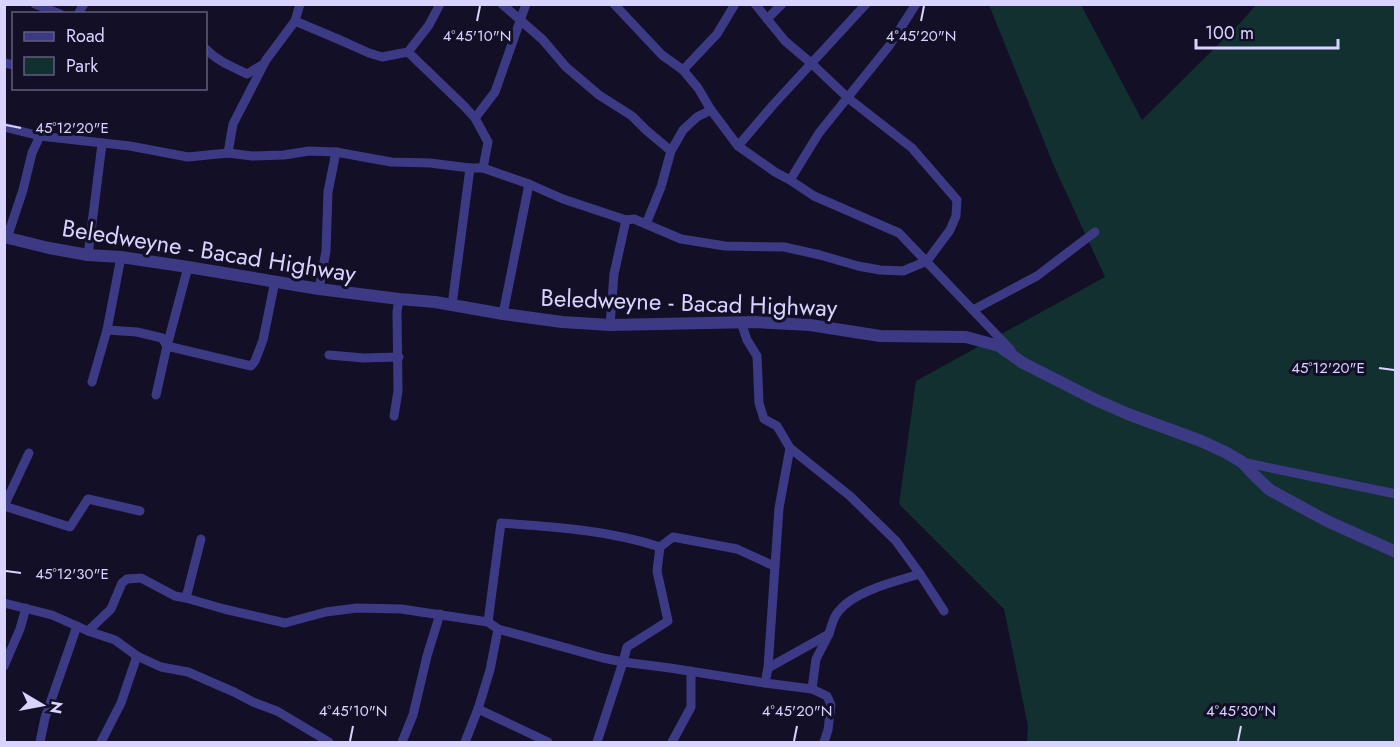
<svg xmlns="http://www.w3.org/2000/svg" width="1400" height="747" viewBox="0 0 1400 747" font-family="Jost,sans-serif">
<rect width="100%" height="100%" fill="#130f26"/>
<path fill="#12302f" d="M 989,5 L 1081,5 L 1142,120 L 1240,23 L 1256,5 L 1395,5 L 1395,742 L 1027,742 L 1028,726 L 1004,609 L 899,504 L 916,381 L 1105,277 L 1054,166 Z"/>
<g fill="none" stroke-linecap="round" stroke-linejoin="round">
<g stroke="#3d3a85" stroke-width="9">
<path d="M 35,4 L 60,14"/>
<path d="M 502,4 L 543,40 L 566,67 L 599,95 L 632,116 L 646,130 L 671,151"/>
<path d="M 614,4 L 662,55 L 683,70 L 698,88 L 711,110 L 738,146 L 775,172 L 790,180 L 814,196 L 899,233 L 1011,350"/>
<path d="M 78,14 L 84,4"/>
<path d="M 767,19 L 782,4"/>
<path d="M 295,21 L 340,40 L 369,53 L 382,57 L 408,52 L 429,25 L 440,4"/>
<path d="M 206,49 C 217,61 233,67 247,74 L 262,65"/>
<path d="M 408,52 L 463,105 L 475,118 L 488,142 L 483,168"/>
<path d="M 4,63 L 14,65"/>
<path d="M 683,70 L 717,34 L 735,4"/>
<path d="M 475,118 L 495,92 L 526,4"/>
<path d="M 4,127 L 40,136 L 130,146 L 188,157 L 228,153 L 252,156 L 284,155 L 309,151 L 336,152 L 391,162 L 430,163 L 470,168 L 483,168 L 529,184 L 563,199 L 626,220 L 634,219 L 681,239 L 725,246 L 784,247 L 820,255 L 858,266 L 880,270 L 903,271 L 927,261 L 950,230 L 956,216 L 957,200 L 912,148 L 848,98 L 811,63 L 785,41 L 755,4"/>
<path d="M 738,146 L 773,105 L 866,4"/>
<path d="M 228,153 L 233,124 L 266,60 L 295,21 L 300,4"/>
<path d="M 790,180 L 819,133 L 889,46 L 916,4"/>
<path d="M 646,224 L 661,187 L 671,151 L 683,130 L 697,117 L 711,110"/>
<path d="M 7,238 L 23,190 L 32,153 L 40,136"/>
<path d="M 88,255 L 102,144"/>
<path d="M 319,289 L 326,251 L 328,192 L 336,152"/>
<path d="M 452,305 L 470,168"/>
<path d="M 973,310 L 1037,276 L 1095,232"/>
<path d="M 503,314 L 529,184"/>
<path d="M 741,322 L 747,340 L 757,356 L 759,403 L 764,419 L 777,426 L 790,448 L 850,496 L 896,541 L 920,574 L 944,611"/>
<path d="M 610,325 L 614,274 L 626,220"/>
<path d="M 107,330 L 121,257"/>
<path d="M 329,355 L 364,358 L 399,357"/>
<path d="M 92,382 L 107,330 L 137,332 L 162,338 L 167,346 L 251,366 L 255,361 L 263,340 L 275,281"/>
<path d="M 156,395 L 167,346 L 188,267"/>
<path d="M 394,416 L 398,391 L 397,312 L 399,299"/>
<path d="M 29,453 L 4,506 L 70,527 L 88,499 L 140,511"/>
<path d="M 1242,462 L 1396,494"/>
<path d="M 186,598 L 201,539"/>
<path d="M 4,603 L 52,615 L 88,631 L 115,640 L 137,656 L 161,667 L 188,672 L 234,692 L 253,702 L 277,711 L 329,742"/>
<path d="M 488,622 L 501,523 C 555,527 608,530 660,547 L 673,537 L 737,549 L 774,566"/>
<path d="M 88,631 L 111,609 L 122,583 L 127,579 L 141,578 L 175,596 L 186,598 L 224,609 L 285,623 L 326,612 L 357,608 L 401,609 L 488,622 L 498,629 L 603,658 L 623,662 L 670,668 L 765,683 L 812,689"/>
<path d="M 4,666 L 20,629 L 26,608"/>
<path d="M 768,668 L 829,634 C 831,627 833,618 838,612 C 853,591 897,581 920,574"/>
<path d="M 765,683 L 768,668 L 779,508 L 790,448"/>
<path d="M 478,709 L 548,742"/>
<path d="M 40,742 L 45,718 L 77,626"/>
<path d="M 101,742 L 121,703 L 137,656"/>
<path d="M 402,742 L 413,715 L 427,656 L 440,614"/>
<path d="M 465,742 L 478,709 L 490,670 L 498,629"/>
<path d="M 597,742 L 623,662 L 627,647 L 668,621 L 657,571 L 660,547"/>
<path d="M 672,742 L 691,707 L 691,671"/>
<path d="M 824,742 L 828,730 L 831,705 L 827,696 L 812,689 L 816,659 L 829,634"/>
</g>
<path stroke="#3d3a85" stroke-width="12" d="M 4,237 L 49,248 L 88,255 L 121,257 L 188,267 L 319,289 L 399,299 L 435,302 L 503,314 L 562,322 L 610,325 L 755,322 L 810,325 L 880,336 L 966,337 L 999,346 L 1023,363 L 1096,400 L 1128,414 L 1201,441 L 1225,452 L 1242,462 L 1254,475 L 1270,490 L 1327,521 L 1396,552"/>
</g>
<path fill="none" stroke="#d9d4ff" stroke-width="2" d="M 477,21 L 480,6M 921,21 L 924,6M 6,125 L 21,128M 1379,368 L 1394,370M 6,571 L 21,573M 350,741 L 353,726M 794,741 L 797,726M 1238,741 L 1241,726"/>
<g text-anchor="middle" stroke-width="6" stroke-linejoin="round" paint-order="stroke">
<g font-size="24" fill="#d9d4ff" stroke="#130f26">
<text transform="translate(209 251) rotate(9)" y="8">Beledweyne - Bacad Highway</text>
<text transform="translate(689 303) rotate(2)" y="8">Beledweyne - Bacad Highway</text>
</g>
</g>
<g font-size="15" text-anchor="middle" fill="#d9d4ff" stroke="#130f26" stroke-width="6" stroke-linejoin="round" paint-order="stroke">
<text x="477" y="41">4°45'10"N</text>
<text x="921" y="41">4°45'20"N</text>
<text x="72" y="133">45°12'20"E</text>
<text x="1328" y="373">45°12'20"E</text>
<text x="72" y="579">45°12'30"E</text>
<text x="353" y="716">4°45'10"N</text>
<text x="797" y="716">4°45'20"N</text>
<text x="1241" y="716">4°45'30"N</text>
</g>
<rect width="1400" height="747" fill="none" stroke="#d9d4ff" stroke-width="12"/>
<rect x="12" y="12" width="195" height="78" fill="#130f26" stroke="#625e7d" stroke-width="1.5"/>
<rect x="24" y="32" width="30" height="9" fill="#3d3a85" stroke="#625e7d" stroke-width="1.5"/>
<text x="66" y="42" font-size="18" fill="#d9d4ff">Road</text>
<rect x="24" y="57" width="30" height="18" fill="#12302f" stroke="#625e7d" stroke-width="1.5"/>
<text x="66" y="72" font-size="18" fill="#d9d4ff">Park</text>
<g transform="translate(42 705) rotate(100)" stroke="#130f26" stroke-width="4.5" paint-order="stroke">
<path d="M0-4.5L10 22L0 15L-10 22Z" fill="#d9d4ff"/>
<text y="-9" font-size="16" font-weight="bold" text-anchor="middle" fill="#d9d4ff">N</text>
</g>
<path d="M1196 39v9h142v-9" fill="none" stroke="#d9d4ff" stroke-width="3"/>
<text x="1205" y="39" font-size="18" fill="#d9d4ff" stroke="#130f26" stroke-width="4.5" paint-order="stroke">100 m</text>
</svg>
